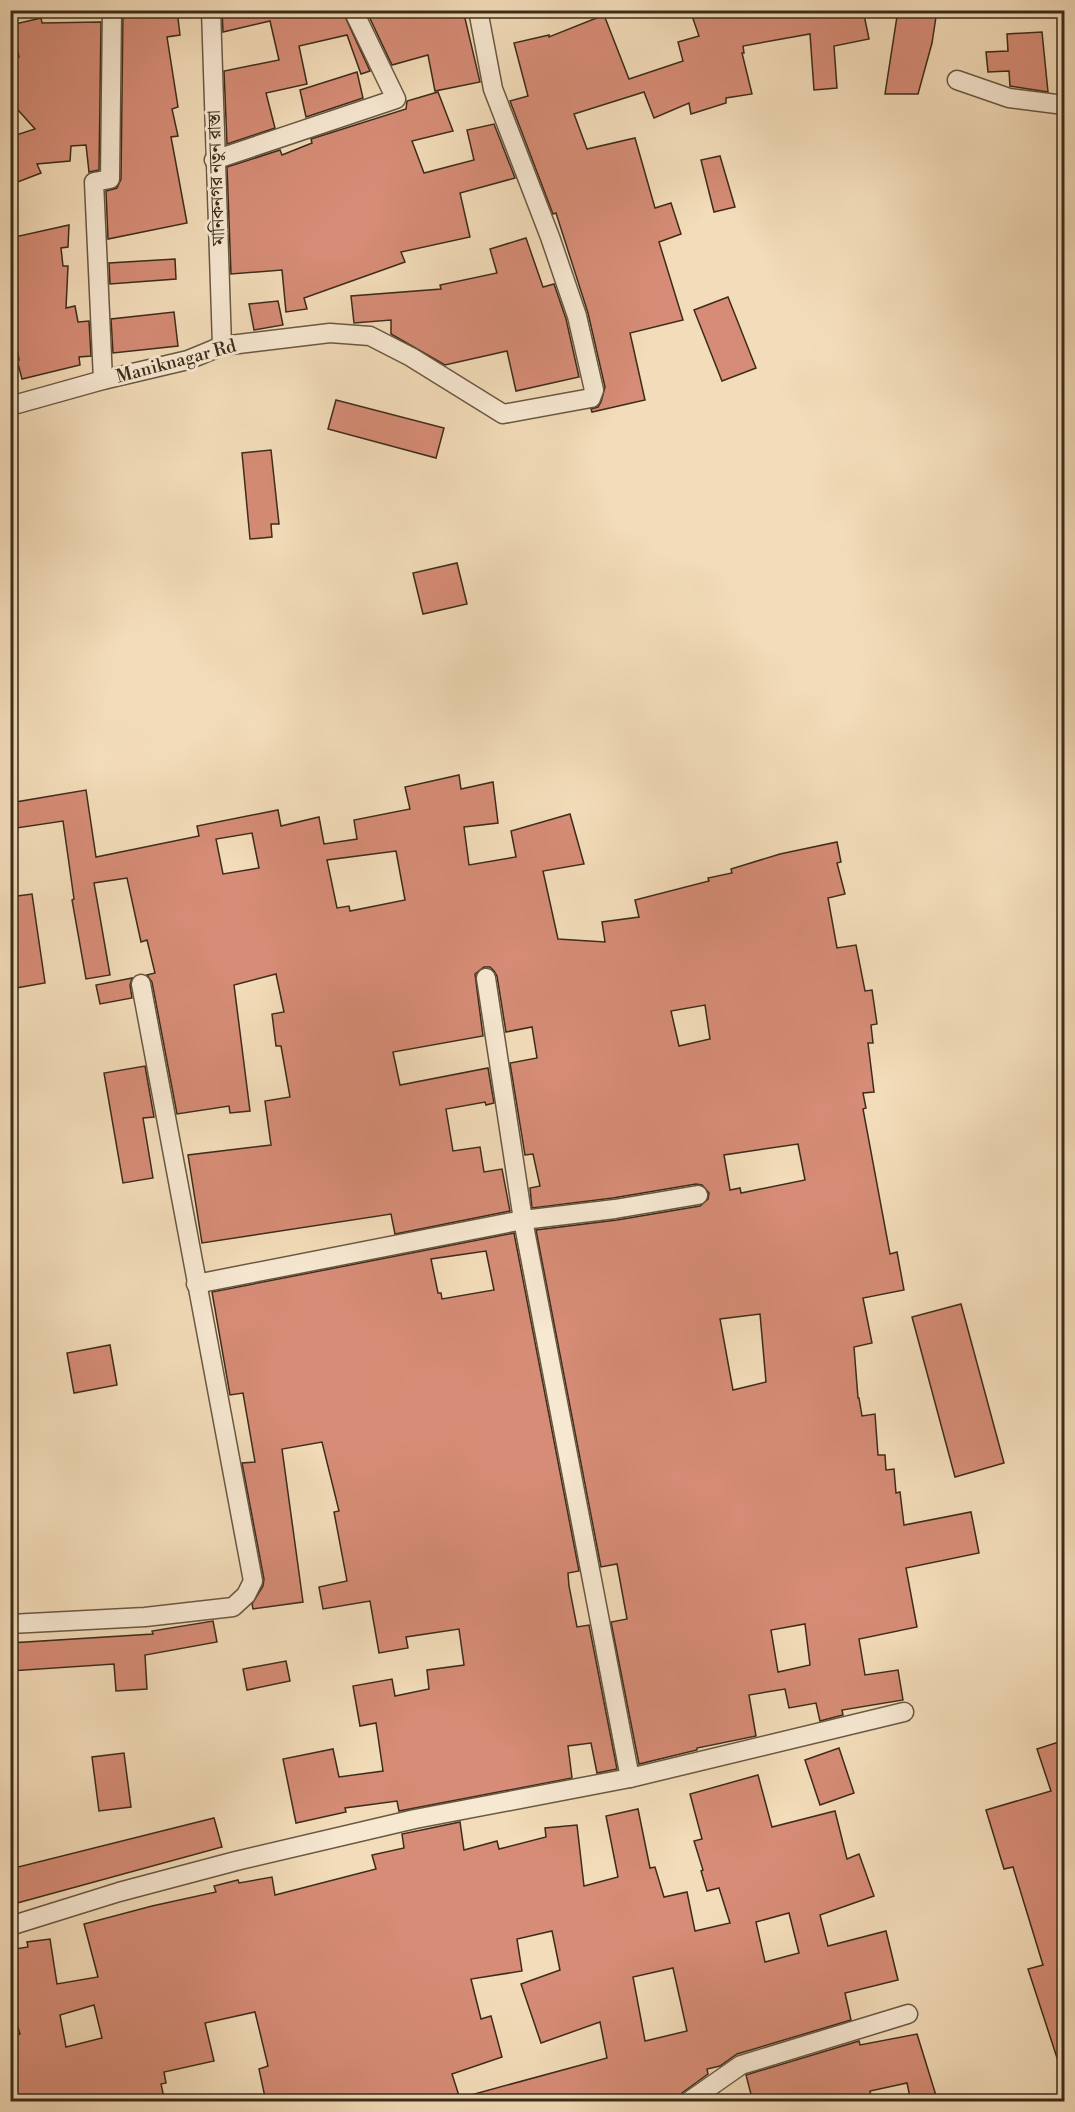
<svg xmlns="http://www.w3.org/2000/svg" width="1075" height="2112" viewBox="0 0 1075 2112" font-family="'Libre Bodoni','Noto Serif Bengali',serif">
<rect width="100%" height="100%" fill="#f3dcb9"/>
<filter id="stains"><feTurbulence type="fractalNoise" baseFrequency=".00333" numOctaves="4"/><feColorMatrix values="0 0 0 0 .2 0 0 0 0 .09 0 0 0 0 .02 0 0 0 .5 -.17"/></filter>
<radialGradient id="worn" r=".72"><stop offset=".6" stop-color="#630" stop-opacity="0"/><stop offset="1" stop-color="#630" stop-opacity=".3"/></radialGradient>
<g fill="#d68c76" stroke="#3c2c1b" stroke-width="1.5" fill-rule="evenodd">
<path d="M 123,10 L 177,10 L 180,35 L 167,37 L 178,107 L 172,109 L 178,136 L 171,137 L 187,223 L 108,239 L 106,191 L 117,188 L 121,179 Z"/>
<path d="M 222,10 L 342,10 L 370,71 L 361,74 L 347,35 L 299,46 L 307,84 L 266,93 L 275,128 L 227,144 L 224,71 L 279,60 L 270,21 L 223,32 Z"/>
<path d="M 366,10 L 463,10 L 480,82 L 435,91 L 428,55 L 392,65 Z"/>
<path d="M 690,10 L 863,10 L 869,39 L 834,46 L 837,88 L 814,90 L 810,34 L 743,46 L 744,53 L 742,53 L 752,94 L 726,98 L 726,103 L 691,114 L 689,103 L 654,118 L 644,92 L 574,114 L 587,149 L 635,138 L 655,208 L 671,203 L 681,234 L 659,242 L 683,320 L 630,333 L 645,400 L 592,412 L 591,409 L 598,407 L 601,402 L 605,387 L 588,313 L 556,213 L 553,214 L 510,101 L 528,96 L 514,43 L 549,35 L 549,37 L 604,15 L 629,79 L 683,61 L 678,42 L 699,36 Z"/>
<path d="M 898,10 L 937,10 L 932,43 L 918,94 L 885,94 Z"/>
<path d="M 41,18 L 42,23 L 101,22 L 99,170 L 89,172 L 86,145 L 71,146 L 70,161 L 37,164 L 41,173 L 10,185 L 10,137 L 35,129 L 10,101 L 10,59 L 19,57 L 11,25 Z"/>
<path d="M 1042,32 L 1048,92 L 1010,86 L 1009,71 L 988,72 L 986,52 L 1008,51 L 1007,34 Z"/>
<path d="M 357,72 L 363,98 L 306,117 L 300,90 Z"/>
<path d="M 438,92 L 453,131 L 412,141 L 424,173 L 474,160 L 467,130 L 494,124 L 515,178 L 460,193 L 470,237 L 401,252 L 405,262 L 304,298 L 307,309 L 286,312 L 282,270 L 231,274 L 227,167 L 280,150 L 282,155 L 312,143 L 311,139 L 406,109 L 407,101 Z"/>
<path d="M 720,156 L 735,207 L 714,212 L 701,160 Z"/>
<path d="M 69,225 L 68,247 L 61,248 L 63,266 L 68,266 L 66,308 L 75,306 L 78,322 L 89,321 L 91,356 L 79,357 L 80,365 L 22,379 L 17,360 L 19,360 L 10,307 L 10,238 Z"/>
<path d="M 526,238 L 543,287 L 554,284 L 566,319 L 579,377 L 516,391 L 507,351 L 445,365 L 391,334 L 391,320 L 354,323 L 351,296 L 441,289 L 440,285 L 497,273 L 490,249 Z"/>
<path d="M 175,259 L 176,279 L 110,284 L 109,263 Z"/>
<path d="M 728,297 L 756,368 L 722,381 L 694,310 Z"/>
<path d="M 278,301 L 283,325 L 254,330 L 249,304 Z"/>
<path d="M 174,312 L 178,346 L 113,353 L 111,319 Z"/>
<path d="M 336,400 L 444,428 L 436,458 L 328,429 Z"/>
<path d="M 271,450 L 279,524 L 271,524 L 272,537 L 250,539 L 242,453 Z"/>
<path d="M 457,563 L 467,604 L 423,614 L 413,573 Z"/>
<path d="M 459,775 L 461,789 L 493,782 L 498,823 L 464,827 L 469,865 L 516,857 L 511,831 L 570,814 L 584,864 L 543,871 L 558,939 L 605,942 L 602,922 L 639,917 L 635,900 L 709,881 L 708,878 L 732,873 L 731,869 L 780,854 L 837,842 L 841,862 L 837,863 L 845,894 L 828,898 L 837,948 L 856,945 L 865,991 L 872,990 L 877,1024 L 871,1025 L 873,1043 L 868,1043 L 874,1092 L 863,1093 L 866,1108 L 863,1109 L 890,1254 L 897,1252 L 904,1290 L 863,1298 L 872,1343 L 854,1347 L 858,1398 L 859,1398 L 862,1416 L 875,1414 L 878,1455 L 885,1455 L 886,1470 L 894,1469 L 896,1493 L 900,1492 L 904,1525 L 971,1512 L 979,1553 L 906,1568 L 917,1627 L 859,1639 L 865,1675 L 898,1670 L 903,1700 L 842,1710 L 843,1715 L 820,1721 L 816,1703 L 789,1708 L 785,1689 L 749,1695 L 756,1736 L 697,1748 L 697,1750 L 639,1764 L 611,1622 L 627,1619 L 617,1564 L 601,1567 L 536,1230 L 617,1220 L 700,1206 L 708,1199 L 709,1193 L 702,1185 L 696,1184 L 613,1198 L 532,1208 L 530,1188 L 540,1186 L 533,1154 L 525,1155 L 510,1063 L 537,1058 L 532,1027 L 506,1032 L 497,976 L 494,971 L 490,967 L 484,967 L 475,974 L 483,1036 L 393,1052 L 400,1085 L 488,1068 L 494,1103 L 486,1105 L 485,1102 L 446,1109 L 453,1151 L 480,1147 L 484,1172 L 502,1169 L 510,1211 L 395,1234 L 391,1214 L 202,1243 L 188,1155 L 271,1145 L 265,1101 L 290,1097 L 281,1046 L 276,1046 L 272,1014 L 284,1012 L 276,974 L 234,985 L 250,1111 L 230,1113 L 229,1106 L 177,1114 L 152,982 L 147,975 L 155,973 L 147,940 L 141,942 L 127,878 L 94,883 L 110,975 L 86,979 L 72,900 L 74,899 L 63,821 L 10,829 L 10,803 L 86,790 L 96,857 L 199,836 L 197,826 L 278,810 L 281,826 L 319,817 L 324,844 L 357,839 L 354,820 L 410,809 L 405,787 ZM 252,833 L 259,868 L 223,874 L 216,839 ZM 396,851 L 405,900 L 350,911 L 349,906 L 337,908 L 327,860 ZM 705,1005 L 710,1039 L 679,1046 L 671,1011 ZM 798,1144 L 805,1180 L 741,1193 L 740,1188 L 730,1190 L 724,1155 ZM 760,1314 L 766,1382 L 733,1390 L 720,1319 ZM 805,1624 L 810,1665 L 778,1672 L 771,1630 Z"/>
<path d="M 32,894 L 45,983 L 10,989 L 10,897 Z"/>
<path d="M 132,978 L 130,985 L 132,998 L 100,1004 L 96,985 Z"/>
<path d="M 145,1066 L 154,1117 L 143,1118 L 153,1178 L 123,1183 L 104,1073 Z"/>
<path d="M 514,1233 L 579,1571 L 568,1573 L 569,1586 L 577,1627 L 589,1625 L 617,1769 L 597,1773 L 591,1743 L 568,1746 L 572,1778 L 399,1811 L 397,1801 L 345,1808 L 346,1812 L 296,1823 L 283,1759 L 333,1749 L 339,1777 L 383,1771 L 376,1723 L 360,1726 L 353,1686 L 392,1679 L 395,1696 L 429,1689 L 427,1670 L 464,1665 L 459,1629 L 406,1637 L 408,1648 L 379,1653 L 370,1601 L 323,1609 L 319,1587 L 347,1581 L 334,1512 L 339,1511 L 322,1442 L 282,1449 L 303,1602 L 253,1609 L 252,1604 L 263,1586 L 264,1579 L 242,1463 L 255,1462 L 243,1393 L 230,1395 L 212,1292 ZM 486,1251 L 494,1290 L 442,1299 L 441,1293 L 438,1293 L 431,1259 Z"/>
<path d="M 961,1304 L 1004,1463 L 955,1477 L 912,1317 Z"/>
<path d="M 110,1345 L 117,1385 L 74,1393 L 67,1353 Z"/>
<path d="M 213,1621 L 217,1642 L 145,1655 L 147,1689 L 116,1691 L 114,1664 L 10,1671 L 10,1643 L 153,1634 L 152,1631 Z"/>
<path d="M 286,1661 L 290,1681 L 247,1690 L 243,1669 Z"/>
<path d="M 1065,1740 L 1065,2070 L 1061,2070 L 1028,1969 L 1043,1965 L 1013,1867 L 1004,1869 L 986,1810 L 1051,1791 L 1037,1749 Z"/>
<path d="M 839,1748 L 854,1793 L 820,1805 L 805,1760 Z"/>
<path d="M 124,1753 L 131,1807 L 99,1811 L 92,1757 Z"/>
<path d="M 758,1775 L 772,1827 L 835,1811 L 847,1859 L 859,1854 L 874,1896 L 820,1915 L 828,1946 L 886,1931 L 898,1980 L 845,1993 L 851,2020 L 737,2054 L 720,2066 L 707,2069 L 708,2074 L 682,2093 L 677,2102 L 467,2102 L 467,2096 L 607,2058 L 600,2022 L 541,2043 L 521,1984 L 560,1970 L 552,1931 L 517,1939 L 522,1971 L 471,1979 L 481,2019 L 491,2016 L 502,2057 L 452,2074 L 461,2102 L 266,2102 L 259,2069 L 268,2066 L 255,2012 L 205,2023 L 214,2061 L 164,2072 L 166,2083 L 161,2084 L 165,2102 L 61,2102 L 60,2095 L 29,2102 L 10,2102 L 10,2037 L 20,2034 L 10,2002 L 10,1950 L 28,1947 L 27,1942 L 50,1939 L 57,1984 L 98,1977 L 84,1924 L 152,1906 L 216,1892 L 214,1886 L 238,1880 L 239,1883 L 272,1877 L 275,1895 L 376,1869 L 372,1855 L 404,1848 L 402,1834 L 460,1822 L 464,1850 L 497,1841 L 499,1849 L 546,1837 L 545,1828 L 577,1825 L 584,1886 L 618,1877 L 606,1816 L 638,1809 L 650,1868 L 655,1867 L 664,1897 L 687,1892 L 695,1931 L 730,1923 L 719,1888 L 707,1891 L 701,1871 L 703,1870 L 694,1841 L 702,1839 L 690,1794 ZM 789,1913 L 799,1953 L 765,1962 L 756,1922 ZM 673,1968 L 687,2031 L 645,2041 L 633,1977 ZM 94,2005 L 102,2038 L 66,2047 L 60,2015 Z"/>
<path d="M 214,1818 L 222,1847 L 10,1905 L 10,1869 Z"/>
<path d="M 917,2034 L 938,2102 L 911,2102 L 907,2083 L 870,2091 L 872,2102 L 793,2102 L 792,2098 L 773,2102 L 753,2102 L 746,2075 L 859,2041 L 860,2045 Z"/>
</g>
<g fill="none" stroke-linecap="round" stroke-linejoin="round">
<defs>
<g id="street">
<path d="M 211,10 L 222,346"/>
<path d="M 957,80 L 1009,98 L 1064,105"/>
<path d="M 214,160 L 396,99 L 353,10"/>
<path d="M 103,380 L 94,182 L 110,179 L 112,10"/>
<path d="M 10,406 L 103,380 L 188,360 L 222,346 L 330,333 L 370,336 L 411,357 L 503,414 L 591,398 L 594,390 L 577,316 L 550,237 L 493,89 L 478,10"/>
<path d="M 486,978 L 523,1220 L 630,1778"/>
<path d="M 196,1284 L 523,1220 L 615,1209 L 698,1195"/>
<path d="M 10,1624 L 145,1617 L 233,1607 L 246,1595 L 253,1581 L 141,984"/>
<path d="M 10,1926 L 119,1892 L 236,1861 L 415,1819 L 630,1778 L 904,1712"/>
<path d="M 688,2102 L 741,2065 L 908,2014"/>
</g>
</defs>
<use href="#street" stroke="#6a5842" stroke-width="21"/>
<use href="#street" stroke="#f7e8d2" stroke-width="18"/>
</g>
<g text-anchor="middle" stroke-width="6" stroke-linejoin="round" paint-order="stroke">
<g font-size="18" fill="#3c2c1b" stroke="#f7e8d2">
<text transform="translate(216 178) rotate(-92)" y="6">মানিকনগর নতুন রাস্তা</text>
<text transform="translate(176 361) rotate(-15)" y="6">Maniknagar Rd</text>
</g>
</g>
<rect width="1075" height="2112" fill="none" stroke="#f3dcb9" stroke-width="36"/>
<rect x="12" y="12" width="1051" height="2088" fill="none" stroke="#3c2c1b" stroke-width="3"/>
<rect x="18" y="18" width="1039" height="2076" fill="none" stroke="#3c2c1b" stroke-width="1.5"/>
<rect width="100%" height="100%" filter="url(#stains)"/>
<rect width="100%" height="100%" fill="url(#worn)"/>
</svg>
